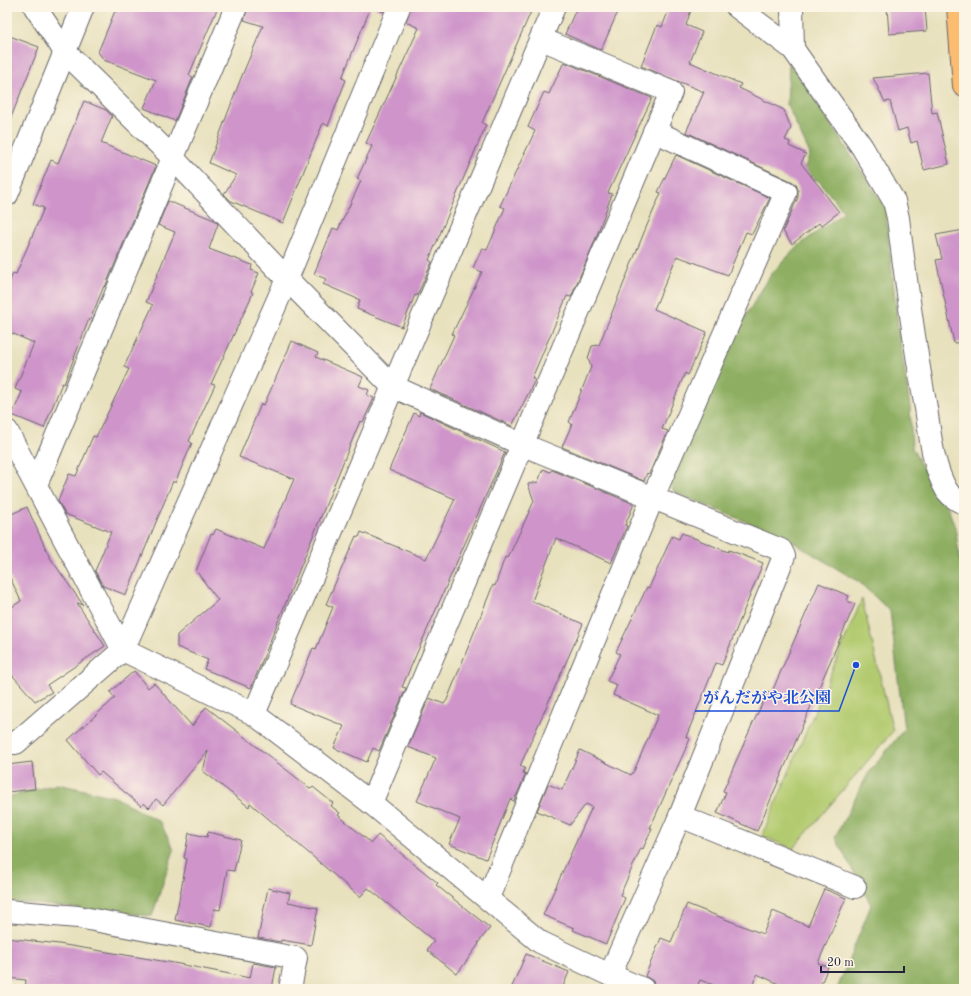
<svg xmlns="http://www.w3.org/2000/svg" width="971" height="996" viewBox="0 0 971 996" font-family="'Old Standard TT','Noto Serif JP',serif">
<rect width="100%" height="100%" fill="#fcf5e5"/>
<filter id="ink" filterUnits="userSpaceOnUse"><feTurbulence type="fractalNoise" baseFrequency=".025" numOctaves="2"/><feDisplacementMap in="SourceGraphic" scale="8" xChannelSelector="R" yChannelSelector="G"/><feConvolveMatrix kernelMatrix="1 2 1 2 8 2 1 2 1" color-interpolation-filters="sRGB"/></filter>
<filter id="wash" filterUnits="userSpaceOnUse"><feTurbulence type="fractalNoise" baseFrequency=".012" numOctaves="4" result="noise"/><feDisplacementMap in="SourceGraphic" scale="16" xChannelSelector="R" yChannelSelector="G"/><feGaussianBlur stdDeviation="0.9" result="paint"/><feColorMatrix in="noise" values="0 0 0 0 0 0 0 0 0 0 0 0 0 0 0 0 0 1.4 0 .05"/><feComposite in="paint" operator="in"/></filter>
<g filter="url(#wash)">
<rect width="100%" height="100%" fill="#e8e1be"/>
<path fill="#b3cb70" stroke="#6a7656" d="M 862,599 L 893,731 L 793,849 L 762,836 Z"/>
<g fill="#8eaf62" stroke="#58684e">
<path d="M 789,63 L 796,71 L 885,207 L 898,327 L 910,407 L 912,448 L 933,487 L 948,508 L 955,527 L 964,584 L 964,989 L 837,989 L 871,905 L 835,837 L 868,774 L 904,729 L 890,611 L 859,582 L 786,538 L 674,492 L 669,479 L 726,348 L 772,273 L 798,246 L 844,212 L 818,180 L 801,177 L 810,154 L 787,105 Z"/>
<path d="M 58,784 L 115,797 L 160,822 L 174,850 L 152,916 L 7,901 L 7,797 Z"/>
</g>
<g id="blocks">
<g fill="#cf95ca">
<path d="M 119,7 L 218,7 L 189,75 L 193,77 L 175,121 L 144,108 L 156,80 L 104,60 L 98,52 L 115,11 L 117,12 Z"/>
<path d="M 248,7 L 371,7 L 342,78 L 346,80 L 328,126 L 323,123 L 283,223 L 231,201 L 224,194 L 236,175 L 209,163 L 241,78 L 263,26 L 244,20 Z"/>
<path d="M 373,7 L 385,7 L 383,12 Z"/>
<path d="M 411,7 L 533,7 L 482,123 L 486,125 L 429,260 L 432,262 L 417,296 L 415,295 L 402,327 L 357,309 L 360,300 L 323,284 L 326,279 L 314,274 L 333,228 L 338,230 L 361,181 L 357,179 L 372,146 L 366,143 L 419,28 L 406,22 Z"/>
<path d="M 577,7 L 620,7 L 601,50 L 565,34 Z"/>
<path d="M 670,7 L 692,7 L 686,25 L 702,32 L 690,62 L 741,84 L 739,88 L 784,110 L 791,128 L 785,140 L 790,142 L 789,146 L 806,154 L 801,163 L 839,212 L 821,226 L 819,223 L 792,244 L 783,231 L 798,197 L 798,190 L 796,184 L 791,181 L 686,132 L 704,92 L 641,66 L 657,25 L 662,27 Z"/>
<path d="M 887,7 L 925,7 L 927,31 L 889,34 Z"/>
<path d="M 7,35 L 39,47 L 8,125 L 7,124 Z"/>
<path d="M 564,62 L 652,98 L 608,193 L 612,194 L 594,243 L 571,297 L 567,296 L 532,378 L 535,380 L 512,426 L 430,389 L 454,335 L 452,334 L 482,272 L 473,268 L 482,248 L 487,250 L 505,208 L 500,206 L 535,131 L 528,127 L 544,92 L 549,94 Z"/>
<path d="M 928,73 L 932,113 L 937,112 L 949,164 L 924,170 L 917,141 L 911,143 L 907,128 L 898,131 L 890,101 L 885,102 L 873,78 Z"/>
<path d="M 84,101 L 106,110 L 112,116 L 101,143 L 156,166 L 105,287 L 104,286 L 90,320 L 89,319 L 64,384 L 62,383 L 44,428 L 12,415 L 22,392 L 15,389 L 34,343 L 7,331 L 7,288 L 13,273 L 16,274 L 44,208 L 33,204 L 51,160 L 58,163 Z"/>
<path d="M 676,155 L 770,198 L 752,234 L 746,232 L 728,275 L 677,256 L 654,309 L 707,332 L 688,375 L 685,373 L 662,429 L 668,431 L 649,474 L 647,473 L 644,481 L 562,447 L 572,424 L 569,422 L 591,367 L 588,358 L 592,346 L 599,345 L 645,230 L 661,193 L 658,192 Z"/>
<path d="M 168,201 L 214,220 L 218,224 L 209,249 L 252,265 L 251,270 L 259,273 L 251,292 L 253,293 L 211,384 L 215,385 L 189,441 L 192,443 L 175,483 L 173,481 L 126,595 L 103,586 L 95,571 L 111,532 L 65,514 L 58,501 L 69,474 L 76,476 L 93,436 L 96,437 L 129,369 L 124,367 L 153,305 L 146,302 L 175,232 L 158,225 Z"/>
<path d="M 964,230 L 964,342 L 954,343 L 936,260 L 942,259 L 936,235 Z"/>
<path d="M 292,341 L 318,353 L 316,357 L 363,377 L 359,386 L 369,390 L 367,395 L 374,398 L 363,422 L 360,421 L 251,688 L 204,669 L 208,660 L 177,647 L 177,635 L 218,600 L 196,571 L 211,534 L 213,535 L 216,529 L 264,549 L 294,479 L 239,457 L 261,404 L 264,405 Z"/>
<path d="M 420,412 L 505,452 L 402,687 L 406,688 L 379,751 L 373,748 L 367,762 L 334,748 L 344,726 L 290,704 L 313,648 L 316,649 L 333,607 L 326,604 L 356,536 L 359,537 L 361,532 L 426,559 L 455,499 L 389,470 L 414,413 L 419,416 Z"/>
<path d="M 543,469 L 550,472 L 552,470 L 634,504 L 625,525 L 627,526 L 611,563 L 556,538 L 532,601 L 583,624 L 520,766 L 525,768 L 523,773 L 526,774 L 514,801 L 510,799 L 486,859 L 449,844 L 460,819 L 417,801 L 436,758 L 408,747 L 429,698 L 444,704 L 447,700 L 493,585 L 495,586 L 505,557 L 508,558 L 534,501 L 528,484 L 538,482 Z"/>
<path d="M 27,507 L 49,556 L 83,605 L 77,603 L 105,646 L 47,685 L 52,692 L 35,701 L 7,669 L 7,610 L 21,601 L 7,571 L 7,516 Z"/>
<path d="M 682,533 L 728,552 L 729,550 L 763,563 L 722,665 L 716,663 L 686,737 L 690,739 L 650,828 L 652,828 L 643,849 L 641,848 L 620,895 L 625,898 L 606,944 L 573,930 L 574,928 L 543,915 L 592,807 L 586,804 L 570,825 L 537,811 L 548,784 L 562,790 L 580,750 L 631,775 L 634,771 L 658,715 L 613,695 L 617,685 L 607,681 L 620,654 L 616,652 L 647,587 L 649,588 L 672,536 L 679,539 Z"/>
<path d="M 819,583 L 849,596 L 847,601 L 855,604 L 757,831 L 717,813 L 726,792 L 723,791 L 752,725 L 768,692 L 771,694 Z"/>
<path d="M 134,671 L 148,688 L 154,683 L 192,726 L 206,707 L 311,789 L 313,787 L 333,803 L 331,806 L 340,813 L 338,815 L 371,843 L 378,835 L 438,883 L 436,885 L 490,928 L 478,943 L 479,944 L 457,974 L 427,950 L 434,941 L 368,888 L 360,897 L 250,803 L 249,807 L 203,771 L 208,751 L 163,805 L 156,799 L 149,808 L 144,803 L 141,806 L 101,772 L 98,775 L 68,740 L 115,698 L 110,692 Z"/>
<path d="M 32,762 L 35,789 L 7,792 L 7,765 Z"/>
<path d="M 208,832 L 241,840 L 234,871 L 227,870 L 220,910 L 214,909 L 211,927 L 175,920 L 187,859 L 184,858 L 189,833 L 207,837 Z"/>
<path d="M 268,888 L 290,893 L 288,902 L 318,908 L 311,945 L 281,940 L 281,942 L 258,938 Z"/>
<path d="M 824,889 L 846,898 L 818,963 L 828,967 L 819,989 L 790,989 L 757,974 L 751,989 L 724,989 L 700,980 L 696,989 L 655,989 L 653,981 L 645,976 L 661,938 L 671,942 L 687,904 L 763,934 L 773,911 L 808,926 Z"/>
<path d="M 7,938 L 59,944 L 174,963 L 250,978 L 253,963 L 276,967 L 272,989 L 25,989 L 26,980 L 7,978 Z"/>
<path d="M 526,954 L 569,972 L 562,989 L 511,989 Z"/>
</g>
</g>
</g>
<g filter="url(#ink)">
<use href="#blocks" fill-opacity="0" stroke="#676569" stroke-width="1"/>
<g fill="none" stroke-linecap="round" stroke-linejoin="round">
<defs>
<g id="minor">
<path d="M 737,7 L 793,49 L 862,147 L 894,201 L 898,218 C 906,281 914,345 926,408 C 930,435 933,467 947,491 C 951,496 958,501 964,503"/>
<path d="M 792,7 L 793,49"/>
<path d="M 7,195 L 83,7"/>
<path d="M 7,431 L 123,650 L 254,714 L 371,803 L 540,942 L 610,975 L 680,816 L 784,556 L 781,550 L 521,444 L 392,386 L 287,279 L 173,158 L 65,52 L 35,7"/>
<path d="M 36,485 L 236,7"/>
<path d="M 254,714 L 554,7"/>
<path d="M 7,743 L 16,743 L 123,650 L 287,279 L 399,7"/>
<path d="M 371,803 L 671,92 L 541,39"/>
<path d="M 680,816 L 855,887"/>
<path d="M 488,898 L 653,497 L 786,192 L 654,131"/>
<path d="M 7,911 L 78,917 L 296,958 L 290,989"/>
<path d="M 610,975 L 643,989"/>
</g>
<path id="major" d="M 958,7 L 964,86"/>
</defs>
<use href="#minor" stroke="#676569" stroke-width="24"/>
<use href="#major" stroke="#676569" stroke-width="24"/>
<use href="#minor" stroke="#fff" stroke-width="22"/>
<use href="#major" stroke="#fcbd6f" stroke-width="22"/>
</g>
</g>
<path fill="none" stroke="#1d4ed8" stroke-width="1.5" d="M856 665L839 711H695"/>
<circle fill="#1d4ed8" stroke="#fcf5e5" stroke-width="1.5" cx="856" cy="665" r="4"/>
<g font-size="16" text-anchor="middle" font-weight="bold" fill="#1d4ed8" stroke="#fcf5e5" stroke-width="3" stroke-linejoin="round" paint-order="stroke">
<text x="767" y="703">がんだがや北公園</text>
</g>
<rect width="971" height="996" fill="none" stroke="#fcf5e5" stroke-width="24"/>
<path d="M821 966v6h83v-6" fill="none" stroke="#22223b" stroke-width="2"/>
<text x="827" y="966" font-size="12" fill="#22223b" stroke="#fcf5e5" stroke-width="3" paint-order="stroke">20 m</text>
</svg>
